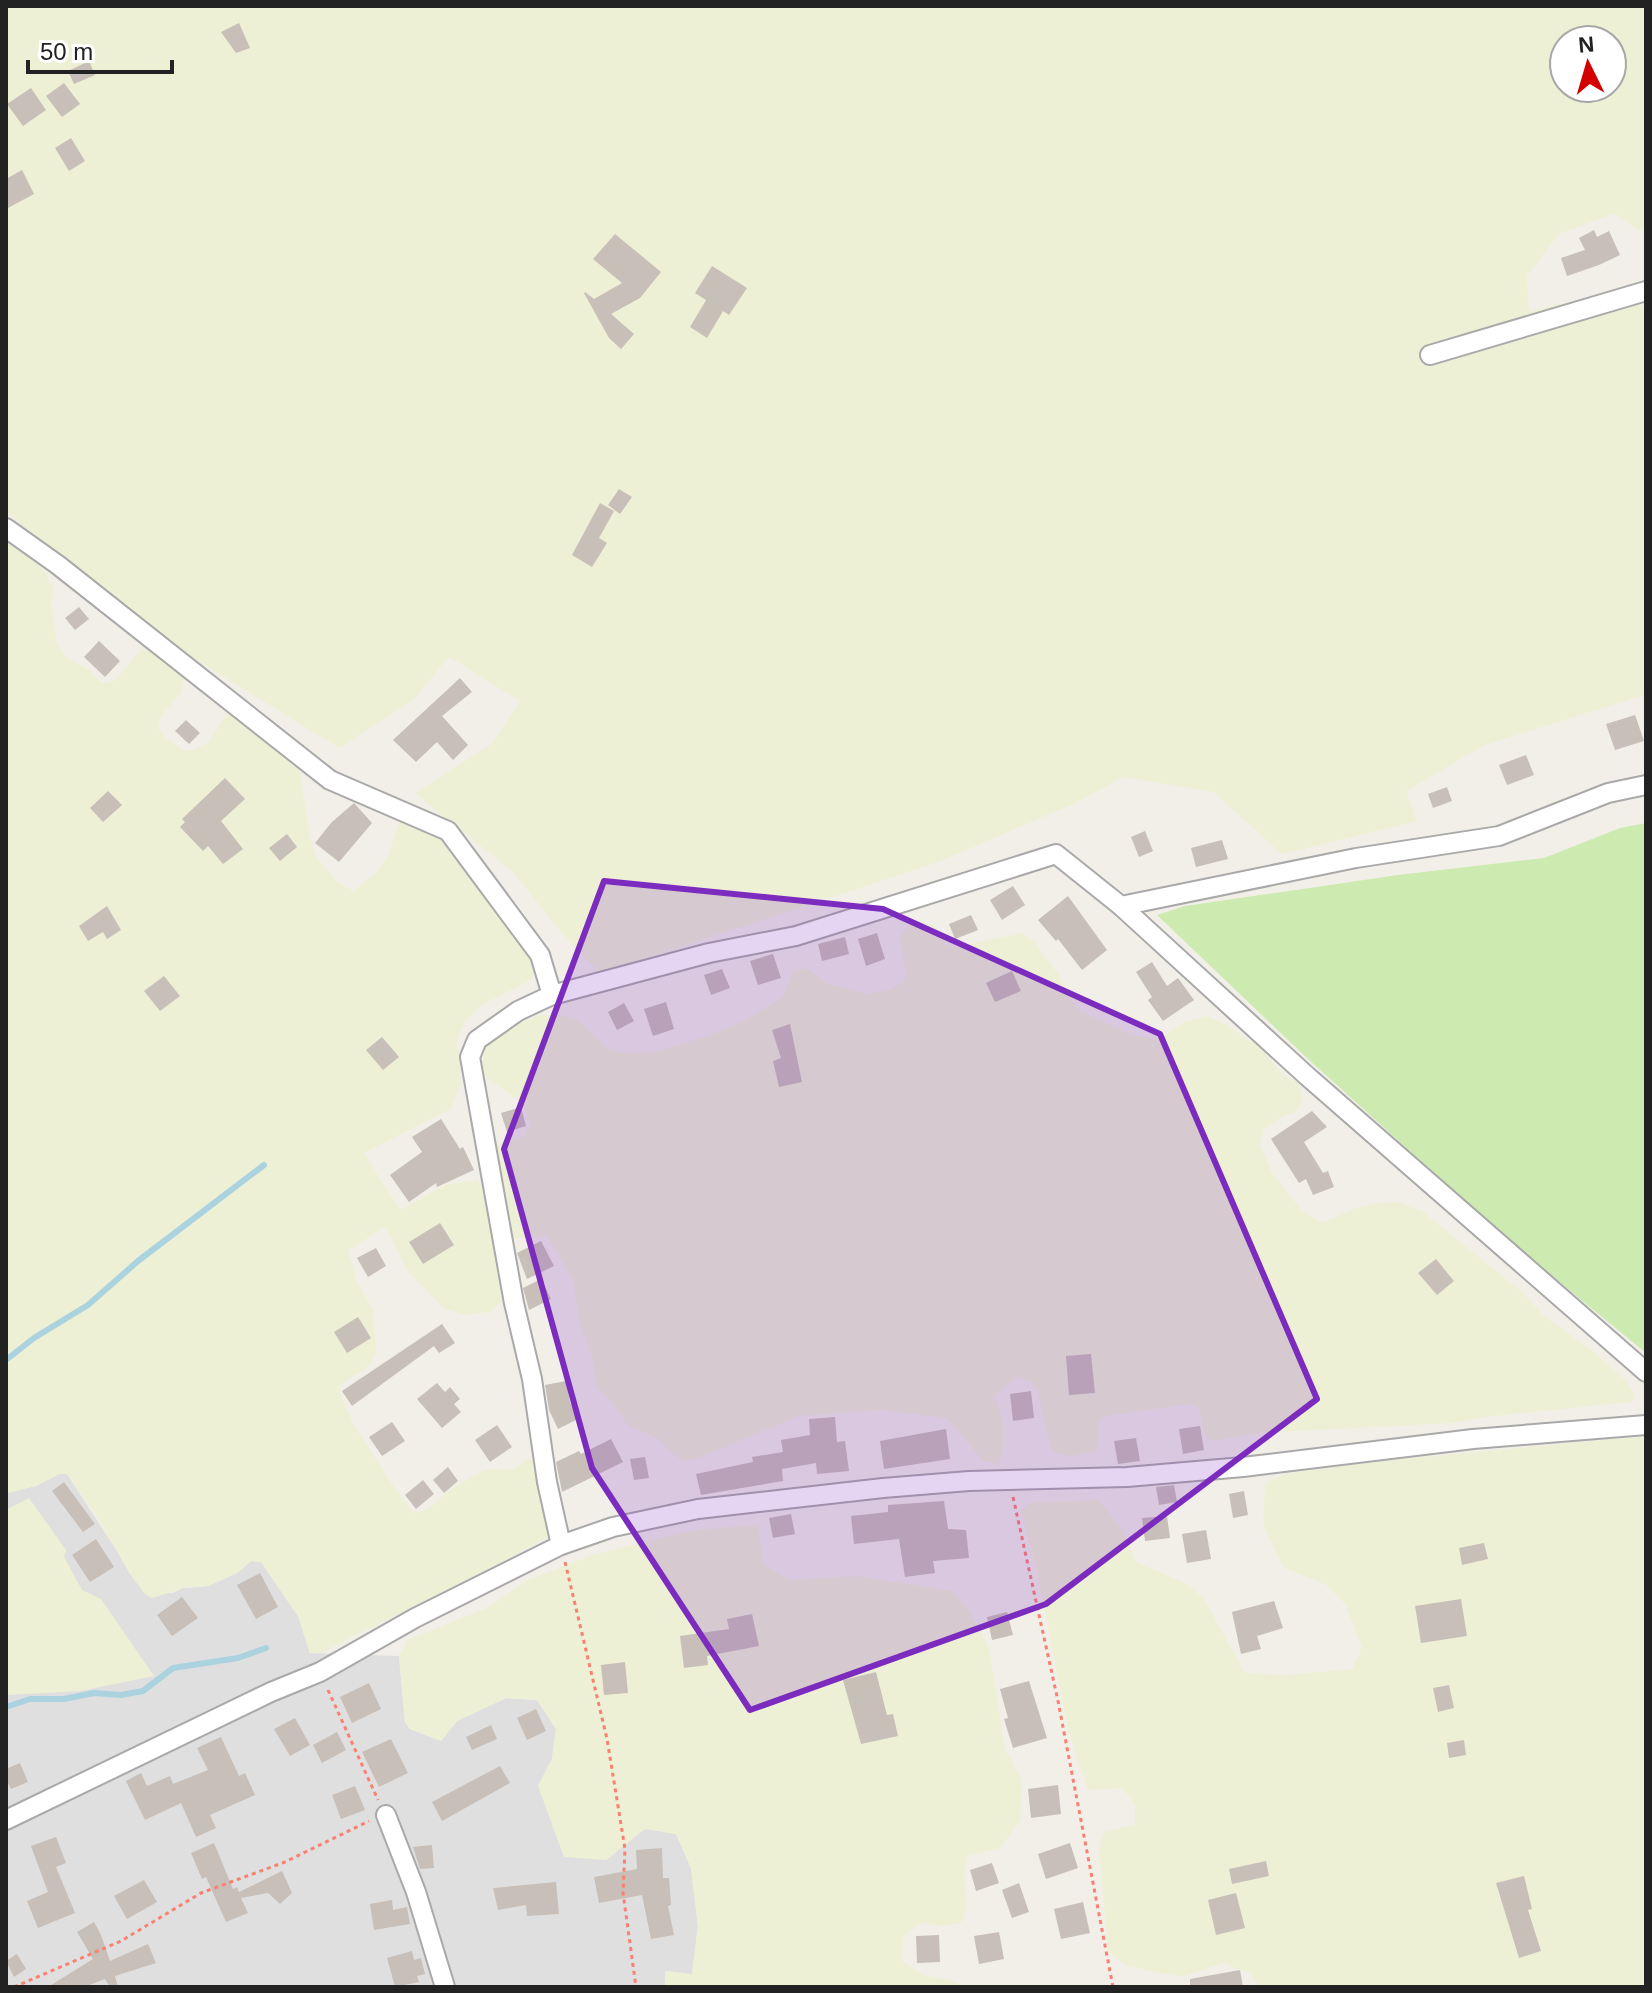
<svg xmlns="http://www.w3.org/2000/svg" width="1652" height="1993" viewBox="0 0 1652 1993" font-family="Arial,sans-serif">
<rect width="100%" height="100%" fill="#f2efe9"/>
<path fill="#e0dfdf" d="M 59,1474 L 67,1474 L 145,1594 L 173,1593 L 183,1588 L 208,1586 L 237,1573 L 251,1561 L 261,1562 L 298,1616 L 310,1653 L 399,1656 L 405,1722 L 410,1729 L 441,1741 L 457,1721 L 506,1698 L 537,1700 L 556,1729 L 552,1759 L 538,1786 L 606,1860 L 645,1828 L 676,1834 L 691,1868 L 698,1925 L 692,1975 L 665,1971 L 665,1987 L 6,1987 L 6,1493 L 36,1486 Z"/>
<g fill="#eef0d5" fill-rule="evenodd">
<path d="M 6,6 L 1646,6 L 1646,228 L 1639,231 L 1615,213 L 1559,234 L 1527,276 L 1529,312 L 1623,288 L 1646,311 L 1646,698 L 1644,695 L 1485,745 L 1406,791 L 1417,821 L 1282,854 L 1213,792 L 1124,777 L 1073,804 L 936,863 L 600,973 L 560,931 L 514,873 L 415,793 L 493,743 L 520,701 L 449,657 L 413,700 L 339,748 L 193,658 L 6,512 ZM 1564,40 L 1612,40 L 1612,88 L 1564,88 Z"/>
<path d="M 6,538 L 43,569 L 54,589 L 51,601 L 57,643 L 68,659 L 90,670 L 101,683 L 114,681 L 142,649 L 164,657 L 184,677 L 182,692 L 161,716 L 158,728 L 165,737 L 184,751 L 193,750 L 209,742 L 229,711 L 300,771 L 310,839 L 316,856 L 336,881 L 353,891 L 376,873 L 388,855 L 401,819 L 442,836 L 527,946 L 537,972 L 529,981 L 483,1004 L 465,1021 L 457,1039 L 461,1082 L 451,1109 L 364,1153 L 400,1210 L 445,1185 L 477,1180 L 484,1191 L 504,1299 L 490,1312 L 465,1315 L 444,1308 L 408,1271 L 387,1230 L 382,1228 L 348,1251 L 357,1282 L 373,1309 L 376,1353 L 365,1370 L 348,1379 L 338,1388 L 353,1424 L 392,1484 L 414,1513 L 428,1509 L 451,1489 L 484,1470 L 513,1469 L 526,1460 L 533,1459 L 538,1469 L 549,1536 L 496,1565 L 321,1653 L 310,1653 L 298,1616 L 261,1562 L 251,1561 L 237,1573 L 208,1586 L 183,1588 L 152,1598 L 145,1594 L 130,1574 L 98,1518 L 67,1474 L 59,1474 L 36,1486 L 6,1493 Z"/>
<path d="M 928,923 L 935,926 L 947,945 L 954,947 L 1023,933 L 1035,942 L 1058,974 L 1079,1011 L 1135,1036 L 1159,1039 L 1185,1022 L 1207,1016 L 1227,1025 L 1260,1048 L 1284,1076 L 1298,1083 L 1303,1098 L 1296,1112 L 1283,1116 L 1264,1130 L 1260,1145 L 1272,1173 L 1302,1211 L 1322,1223 L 1353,1209 L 1375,1203 L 1398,1202 L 1422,1211 L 1522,1292 L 1543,1315 L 1598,1355 L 1627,1382 L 1635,1395 L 1631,1402 L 1485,1417 L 1453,1423 L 1261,1433 L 1212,1441 L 1206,1437 L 1198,1408 L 1191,1404 L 1182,1405 L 1105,1416 L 1098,1421 L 1099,1437 L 1095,1451 L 1071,1456 L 1055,1453 L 1050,1445 L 1037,1389 L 1033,1383 L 1017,1377 L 992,1397 L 998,1402 L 1003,1425 L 1003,1449 L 998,1464 L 983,1461 L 947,1418 L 879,1410 L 799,1416 L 696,1459 L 680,1460 L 657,1438 L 628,1426 L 610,1399 L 597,1389 L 592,1357 L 581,1327 L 573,1281 L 548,1236 L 509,1239 L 494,1145 L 524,1136 L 531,1123 L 521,1102 L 488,1079 L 481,1070 L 486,1046 L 503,1030 L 540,1015 L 565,1016 L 579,1021 L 607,1048 L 622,1053 L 654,1052 L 709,1036 L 747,1019 L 782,998 L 794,969 L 808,969 L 826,983 L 866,994 L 890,990 L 903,982 L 906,975 L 900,936 L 910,924 Z"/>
<path d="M 1646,1436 L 1646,1987 L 1258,1987 L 1252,1974 L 1223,1963 L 1181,1977 L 1127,1966 L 1108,1951 L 1099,1848 L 1104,1832 L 1135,1824 L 1135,1805 L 1122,1788 L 1088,1790 L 1068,1730 L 1035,1562 L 1021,1511 L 1029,1503 L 1098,1500 L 1122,1529 L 1136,1562 L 1187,1584 L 1204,1599 L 1245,1673 L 1284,1675 L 1352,1669 L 1362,1647 L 1345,1604 L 1326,1585 L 1283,1567 L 1263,1524 L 1265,1484 L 1284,1474 L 1381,1461 Z"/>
<path d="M 29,1498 L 66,1550 L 64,1557 L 82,1590 L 101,1599 L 154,1676 L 80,1691 L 6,1695 L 6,1510 Z"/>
<path d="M 758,1525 L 763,1564 L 790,1580 L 857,1576 L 952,1591 L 970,1612 L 989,1648 L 1005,1749 L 1022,1781 L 1020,1820 L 1000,1848 L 968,1856 L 964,1871 L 967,1905 L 961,1923 L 941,1926 L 922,1923 L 909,1931 L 903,1940 L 902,1961 L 923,1975 L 949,1980 L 966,1987 L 665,1987 L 665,1971 L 692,1974 L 698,1926 L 691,1868 L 676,1834 L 645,1829 L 606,1860 L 564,1857 L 538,1786 L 552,1759 L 556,1729 L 538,1700 L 506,1698 L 457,1721 L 441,1741 L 410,1729 L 405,1722 L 399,1656 L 407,1640 L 491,1606 L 525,1581 L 595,1554 L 695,1530 Z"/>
</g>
<path fill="#cdebb0" d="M 1646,823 L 1646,1353 L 1512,1243 L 1309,1060 L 1157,915 L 1185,906 L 1398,875 L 1544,858 L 1620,828 Z"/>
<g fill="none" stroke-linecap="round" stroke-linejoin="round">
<g stroke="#aad3df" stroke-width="6">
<path d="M 6,1360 L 34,1338 L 88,1305 L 138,1261 L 264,1165"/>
<path d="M 6,1707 L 30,1699 L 64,1699 L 94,1693 L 121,1695 L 143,1691 L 173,1668 L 238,1658 L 266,1648"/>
</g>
</g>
<g fill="#c7bfb8">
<path d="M 239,23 L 250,48 L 236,53 L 221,32 Z"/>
<path d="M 89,61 L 95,75 L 74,84 L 68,71 Z"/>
<path d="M 64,83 L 80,104 L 62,117 L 46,96 Z"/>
<path d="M 31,88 L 46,110 L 23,126 L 7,104 Z"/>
<path d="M 71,138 L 85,161 L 69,171 L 55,148 Z"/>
<path d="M 22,170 L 34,194 L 6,209 L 6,179 Z"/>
<path d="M 1594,230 L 1597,237 L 1609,231 L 1620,255 L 1599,265 L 1567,276 L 1561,258 L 1585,250 L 1579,238 Z"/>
<path d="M 615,234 L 661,272 L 640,298 L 611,314 L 634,334 L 621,349 L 609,338 L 584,293 L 585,292 L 594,299 L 622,283 L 593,259 Z"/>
<path d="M 712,266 L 747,288 L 729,315 L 723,311 L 707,338 L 690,327 L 706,300 L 695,293 Z"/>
<path d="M 619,489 L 632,497 L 620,514 L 608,505 Z"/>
<path d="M 600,503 L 614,511 L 599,538 L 607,543 L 592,567 L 572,555 Z"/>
<path d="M 79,607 L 89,619 L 75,630 L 65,618 Z"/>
<path d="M 99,641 L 120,661 L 105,677 L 84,657 Z"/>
<path d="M 460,678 L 472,692 L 442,716 L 468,745 L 453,760 L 437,742 L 416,762 L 393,740 Z"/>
<path d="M 1635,715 L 1644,741 L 1615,750 L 1606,724 Z"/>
<path d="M 186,720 L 200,733 L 189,744 L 175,731 Z"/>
<path d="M 1526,755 L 1534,775 L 1507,785 L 1499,765 Z"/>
<path d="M 225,778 L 245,799 L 221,821 L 243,849 L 223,864 L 208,846 L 203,851 L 180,827 L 185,822 L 182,819 Z"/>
<path d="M 1447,787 L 1452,801 L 1433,808 L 1428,794 Z"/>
<path d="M 108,791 L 122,805 L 103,822 L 90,808 Z"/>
<path d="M 354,803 L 372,823 L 339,862 L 315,843 L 332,822 Z"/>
<path d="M 1145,831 L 1153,851 L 1139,857 L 1131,837 Z"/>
<path d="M 287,834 L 297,847 L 280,861 L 269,848 Z"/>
<path d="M 1222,840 L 1228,859 L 1196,867 L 1191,848 Z"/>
<path d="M 1013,886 L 1025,905 L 1002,920 L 990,900 Z"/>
<path d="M 1068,896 L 1107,950 L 1082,970 L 1058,939 L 1056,941 L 1038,920 Z"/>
<path d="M 107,906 L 121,930 L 107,939 L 103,932 L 88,941 L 79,926 Z"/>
<path d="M 971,915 L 978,930 L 955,939 L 949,924 Z"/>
<path d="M 877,933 L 885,959 L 866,966 L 858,939 Z"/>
<path d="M 845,937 L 849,954 L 822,961 L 818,944 Z"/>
<path d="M 773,954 L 781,978 L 758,985 L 750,961 Z"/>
<path d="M 1152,962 L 1167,986 L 1178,978 L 1194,1000 L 1163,1021 L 1148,1000 L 1152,997 L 1136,972 Z"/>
<path d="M 722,969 L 730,988 L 711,995 L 704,975 Z"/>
<path d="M 1012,971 L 1021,991 L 995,1002 L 986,983 Z"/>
<path d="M 164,976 L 180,996 L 160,1011 L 144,991 Z"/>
<path d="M 666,1002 L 674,1029 L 653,1036 L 644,1009 Z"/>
<path d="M 624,1003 L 634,1021 L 617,1030 L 608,1012 Z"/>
<path d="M 790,1024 L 802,1082 L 779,1087 L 773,1061 L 781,1058 L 772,1030 Z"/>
<path d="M 382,1037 L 399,1057 L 383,1070 L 366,1050 Z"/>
<path d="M 521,1107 L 526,1126 L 507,1132 L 501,1113 Z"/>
<path d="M 1312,1111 L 1327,1127 L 1304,1142 L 1323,1173 L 1328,1171 L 1334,1187 L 1313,1195 L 1306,1179 L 1299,1183 L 1271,1139 Z"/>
<path d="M 441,1119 L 460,1149 L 463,1147 L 474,1170 L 437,1187 L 436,1183 L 409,1202 L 390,1175 L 422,1152 L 412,1137 Z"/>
<path d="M 440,1223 L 454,1245 L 423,1264 L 409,1242 Z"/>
<path d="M 541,1241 L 554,1266 L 527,1279 L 517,1253 Z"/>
<path d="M 376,1248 L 386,1266 L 368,1277 L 357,1258 Z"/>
<path d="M 1436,1259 L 1454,1281 L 1437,1295 L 1418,1273 Z"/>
<path d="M 541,1279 L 551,1299 L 529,1310 L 523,1288 Z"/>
<path d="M 358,1317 L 371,1338 L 347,1353 L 334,1332 Z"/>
<path d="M 442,1324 L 455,1343 L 439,1353 L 434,1346 L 352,1406 L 342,1391 Z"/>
<path d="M 1091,1354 L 1095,1393 L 1069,1395 L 1066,1356 Z"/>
<path d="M 566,1381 L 570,1402 L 578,1419 L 558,1429 L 549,1410 L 545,1385 Z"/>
<path d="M 437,1383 L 445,1392 L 450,1387 L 460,1399 L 454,1404 L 461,1412 L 442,1428 L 417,1399 Z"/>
<path d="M 1031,1391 L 1034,1418 L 1013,1421 L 1010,1394 Z"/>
<path d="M 835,1417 L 837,1442 L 845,1441 L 849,1471 L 817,1474 L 816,1463 L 782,1469 L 783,1481 L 701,1495 L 696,1474 L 753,1462 L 752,1457 L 783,1452 L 781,1440 L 810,1435 L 809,1419 Z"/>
<path d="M 392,1422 L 405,1441 L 382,1456 L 369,1437 Z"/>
<path d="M 497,1425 L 512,1447 L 490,1462 L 475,1440 Z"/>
<path d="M 1200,1426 L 1204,1450 L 1183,1454 L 1179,1429 Z"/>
<path d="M 946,1429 L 950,1459 L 884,1469 L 880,1441 Z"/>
<path d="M 1136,1438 L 1140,1461 L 1118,1464 L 1114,1441 Z"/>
<path d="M 611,1439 L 623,1462 L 562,1492 L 556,1462 L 579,1451 L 581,1454 Z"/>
<path d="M 645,1457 L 649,1478 L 634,1480 L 630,1459 Z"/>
<path d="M 448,1467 L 458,1481 L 444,1493 L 433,1480 Z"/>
<path d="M 423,1480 L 434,1494 L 416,1509 L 405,1495 Z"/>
<path d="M 64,1482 L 95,1524 L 83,1532 L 52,1491 Z"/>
<path d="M 1174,1485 L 1177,1502 L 1159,1505 L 1156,1487 Z"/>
<path d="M 1244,1491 L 1248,1515 L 1233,1518 L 1229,1494 Z"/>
<path d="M 944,1501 L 948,1529 L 966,1530 L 969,1558 L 933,1561 L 935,1573 L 905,1577 L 899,1539 L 854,1544 L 851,1516 L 888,1512 L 888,1505 Z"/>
<path d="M 791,1514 L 795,1534 L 773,1538 L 769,1518 Z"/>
<path d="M 1167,1516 L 1170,1538 L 1145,1541 L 1142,1518 Z"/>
<path d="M 1206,1530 L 1211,1559 L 1187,1563 L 1182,1534 Z"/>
<path d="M 96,1539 L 114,1567 L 90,1582 L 72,1555 Z"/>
<path d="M 1484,1543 L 1488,1559 L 1462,1565 L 1459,1548 Z"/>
<path d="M 260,1573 L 278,1607 L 256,1619 L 237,1585 Z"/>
<path d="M 182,1597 L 198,1618 L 172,1636 L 157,1615 Z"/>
<path d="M 1461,1599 L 1467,1636 L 1421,1643 L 1415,1606 Z"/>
<path d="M 1274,1601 L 1283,1628 L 1257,1636 L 1261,1649 L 1241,1654 L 1232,1612 Z"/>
<path d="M 1007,1612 L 1013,1635 L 992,1640 L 987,1617 Z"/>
<path d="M 752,1614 L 759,1646 L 707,1656 L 708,1665 L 684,1668 L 680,1636 L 729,1629 L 727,1619 Z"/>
<path d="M 625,1662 L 628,1693 L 604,1695 L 601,1665 Z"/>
<path d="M 876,1672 L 887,1715 L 893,1714 L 898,1736 L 861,1744 L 843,1680 Z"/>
<path d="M 1029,1681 L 1047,1738 L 1013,1748 L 1004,1719 L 1008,1718 L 1000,1689 Z"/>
<path d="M 369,1683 L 381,1709 L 352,1723 L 340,1697 Z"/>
<path d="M 1449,1685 L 1454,1708 L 1438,1712 L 1433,1688 Z"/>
<path d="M 536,1709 L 546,1731 L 527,1740 L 517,1718 Z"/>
<path d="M 295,1718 L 310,1745 L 290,1756 L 274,1729 Z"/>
<path d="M 491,1725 L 497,1739 L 472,1750 L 466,1737 Z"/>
<path d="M 337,1732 L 346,1750 L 322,1763 L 313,1745 Z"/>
<path d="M 221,1737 L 239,1776 L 245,1773 L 255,1795 L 210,1815 L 216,1828 L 196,1837 L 181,1803 L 145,1820 L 126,1781 L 141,1773 L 147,1786 L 170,1776 L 173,1784 L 208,1770 L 197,1748 Z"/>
<path d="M 391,1739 L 408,1773 L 379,1787 L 362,1752 Z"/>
<path d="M 1464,1740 L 1466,1755 L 1449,1758 L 1447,1743 Z"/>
<path d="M 20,1763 L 28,1782 L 11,1789 L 6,1779 L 6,1769 Z"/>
<path d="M 500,1766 L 510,1783 L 442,1821 L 432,1802 Z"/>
<path d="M 1058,1785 L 1061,1814 L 1031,1818 L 1028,1789 Z"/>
<path d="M 355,1786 L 365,1810 L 341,1819 L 332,1795 Z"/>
<path d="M 56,1837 L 66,1863 L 56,1867 L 75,1913 L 38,1928 L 27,1901 L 48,1892 L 31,1846 Z"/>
<path d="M 214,1843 L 233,1889 L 237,1887 L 239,1892 L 282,1871 L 292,1893 L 280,1904 L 268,1893 L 241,1898 L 248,1913 L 226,1922 L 206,1877 L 202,1879 L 191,1853 Z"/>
<path d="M 1070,1843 L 1078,1868 L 1046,1879 L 1038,1854 Z"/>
<path d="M 432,1845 L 434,1868 L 420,1869 L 413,1847 Z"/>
<path d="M 662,1848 L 663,1878 L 669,1878 L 671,1905 L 668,1906 L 674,1935 L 651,1939 L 642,1895 L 599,1903 L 594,1877 L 637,1869 L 636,1850 Z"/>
<path d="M 1266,1861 L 1269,1876 L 1232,1884 L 1229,1869 Z"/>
<path d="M 992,1863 L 999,1883 L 976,1891 L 970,1870 Z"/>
<path d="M 1524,1876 L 1532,1909 L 1528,1910 L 1541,1951 L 1519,1958 L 1496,1883 Z"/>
<path d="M 144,1880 L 157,1902 L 127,1919 L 114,1896 Z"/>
<path d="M 556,1882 L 559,1914 L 527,1916 L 526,1905 L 498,1910 L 493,1888 Z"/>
<path d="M 1019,1883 L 1029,1912 L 1012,1918 L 1002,1890 Z"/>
<path d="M 1236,1893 L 1245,1928 L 1216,1935 L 1208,1900 Z"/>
<path d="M 392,1900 L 393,1910 L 407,1907 L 410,1924 L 374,1930 L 370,1904 Z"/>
<path d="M 1083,1902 L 1090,1933 L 1061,1939 L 1054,1909 Z"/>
<path d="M 94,1922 L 101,1935 L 110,1961 L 148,1944 L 156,1963 L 115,1976 L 118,1987 L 110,1987 L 105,1979 L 84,1987 L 48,1987 L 93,1959 L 77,1932 Z"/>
<path d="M 999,1932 L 1004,1959 L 979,1964 L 974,1936 Z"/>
<path d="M 939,1935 L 940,1962 L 917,1963 L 916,1936 Z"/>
<path d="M 412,1951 L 414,1960 L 421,1958 L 425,1974 L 417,1976 L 419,1982 L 395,1987 L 387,1958 Z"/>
<path d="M 17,1954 L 26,1969 L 14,1977 L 6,1961 Z"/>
<path d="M 1240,1970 L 1243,1987 L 1190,1987 L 1190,1979 Z"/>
</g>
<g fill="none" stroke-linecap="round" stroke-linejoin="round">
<defs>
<g id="street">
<path d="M 1430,355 L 1646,291"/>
<path d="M 6,528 L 58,565 L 330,780 L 448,831 L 540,955 L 552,995 L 709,953 L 796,936 L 1056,854 L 1121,906 L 1307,1076 L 1646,1372"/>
<path d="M 1121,906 L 1356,858 L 1499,836 L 1608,793 L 1646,785"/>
<path d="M 552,995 L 518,1011 L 477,1040 L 470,1057 L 514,1303 L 532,1379 L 547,1482 L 561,1545"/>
<path d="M 386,1815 L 416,1892 L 445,1987"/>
<path d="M 6,1820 L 271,1692 L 320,1672 L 415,1618 L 561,1545 L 613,1527 L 698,1509 L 883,1488 L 969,1481 L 1127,1477 L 1243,1467 L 1473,1439 L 1646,1425"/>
</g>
</defs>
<use href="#street" stroke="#a9a9a9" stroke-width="22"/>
<g stroke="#fa8072" stroke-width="3" stroke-dasharray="4 4" stroke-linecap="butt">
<path d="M 1013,1497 L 1058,1701 L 1113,1987"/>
<path d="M 565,1562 L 607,1739 L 625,1849 L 623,1893 L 636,1987"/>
<path d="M 328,1690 L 378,1800"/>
<path d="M 14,1987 L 121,1941 L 201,1893 L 285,1862 L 369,1821"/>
</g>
<use href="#street" stroke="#fff" stroke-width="18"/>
</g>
<path fill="#7b2cbf" fill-opacity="0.2" stroke="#7b2cbf" stroke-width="6" stroke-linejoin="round" d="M 604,881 L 883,909 L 1160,1034 L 1317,1399 L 1046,1604 L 750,1710 L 592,1468 L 504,1149 Z"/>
<rect width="1652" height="1993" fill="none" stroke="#222222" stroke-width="16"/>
<g transform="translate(1588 64) rotate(355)"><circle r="38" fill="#ffffff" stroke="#a7a7a7" stroke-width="2"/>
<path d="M0-6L14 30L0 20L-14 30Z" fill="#d40000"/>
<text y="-12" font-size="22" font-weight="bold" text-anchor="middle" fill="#222222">N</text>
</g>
<path d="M28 60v12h144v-12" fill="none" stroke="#222222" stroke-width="4"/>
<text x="40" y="60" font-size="24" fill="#222222" stroke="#ffffff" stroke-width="6" paint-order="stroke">50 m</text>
</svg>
